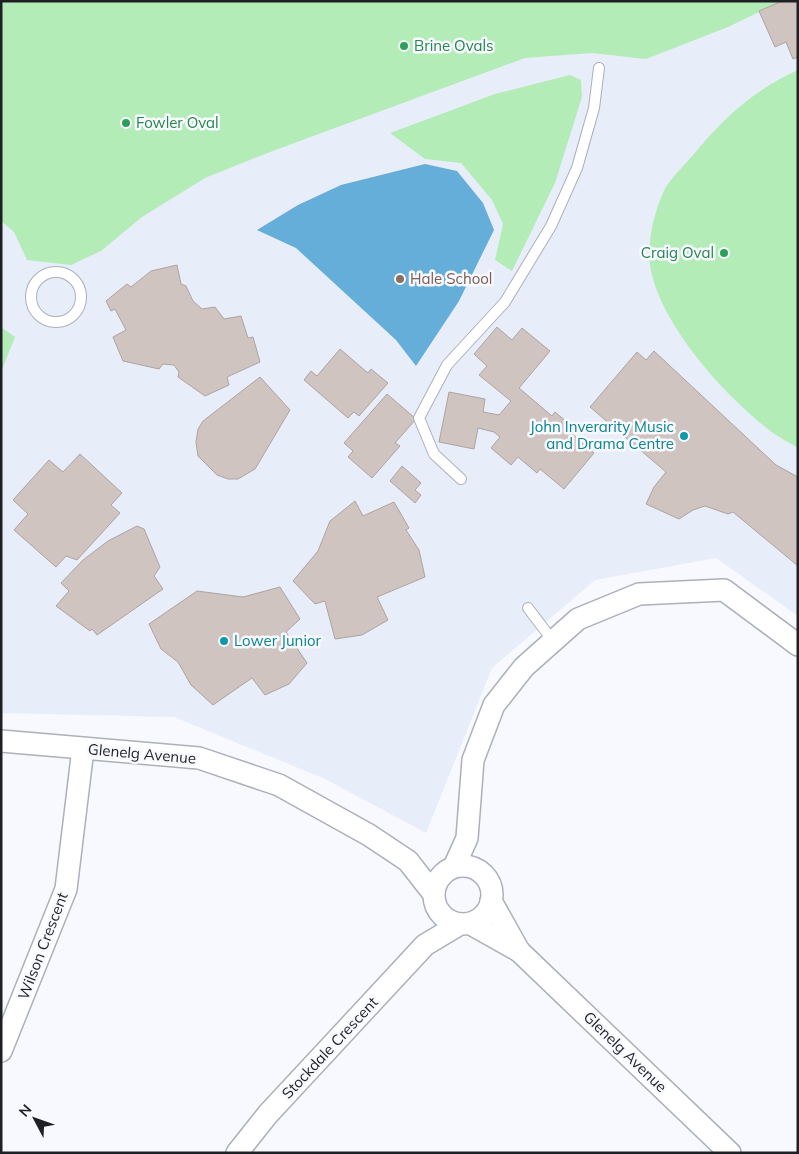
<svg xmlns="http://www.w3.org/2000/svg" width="799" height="1154" viewBox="0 0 799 1154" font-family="Mulish,sans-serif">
<rect width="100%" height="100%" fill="#f7f9ff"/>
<path fill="#e8edfa" d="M 1,1 L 798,1 L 798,616 L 716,558 L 595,580 L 492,668 L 426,833 L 325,779 L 174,717 L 1,713 Z"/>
<g fill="#b4ecb7">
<path d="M 1,1 L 782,1 L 728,27 L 646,59 L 592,53 L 525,58 L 270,152 L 205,178 L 142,217 L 101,251 L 71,265 L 27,260 L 14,232 L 1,221 Z"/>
<path d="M 798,70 L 798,448 C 786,441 773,434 763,425 C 720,390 663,326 651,271 C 646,246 653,216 663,193 C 668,180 689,161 698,149 C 728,114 756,89 798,70 Z"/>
<path d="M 570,75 L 581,80 L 582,97 L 555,183 L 512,271 L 495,260 L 503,224 L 492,200 L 461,163 L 425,159 L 390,133 L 495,94 Z"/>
<path d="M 1,327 L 15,337 L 1,372 Z"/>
</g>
<path fill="#64aed9" d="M 425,164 L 457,171 L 483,203 L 494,230 L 459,301 L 416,366 L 396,340 L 296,248 L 257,230 L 298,205 L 341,185 Z"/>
<g fill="#cfc4c0" stroke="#aea3a0">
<path d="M 782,1 L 798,1 L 798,57 L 793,59 L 786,42 L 775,47 L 759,11 Z"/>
<path d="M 177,265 L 181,284 L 186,286 L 193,301 L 202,309 L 215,307 L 224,319 L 241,316 L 248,338 L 253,337 L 260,362 L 227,377 L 229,385 L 205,396 L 178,377 L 179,372 L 174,365 L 163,364 L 159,369 L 123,361 L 113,337 L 126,330 L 115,309 L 111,311 L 106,301 L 127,284 L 131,287 L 151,271 Z"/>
<path d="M 497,327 L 512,340 L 522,328 L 550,351 L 519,388 L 552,416 L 555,412 L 574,428 L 570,432 L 594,453 L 564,489 L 540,469 L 537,473 L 518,457 L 511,465 L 491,448 L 500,437 L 494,432 L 478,428 L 474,449 L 439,442 L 449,392 L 485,399 L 483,412 L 499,415 L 511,401 L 479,375 L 487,366 L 474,354 Z"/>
<path d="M 340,349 L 368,373 L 371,369 L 388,383 L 359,416 L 354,412 L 348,418 L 304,380 L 311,371 L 317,376 Z"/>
<path d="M 654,351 L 776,465 L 798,477 L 798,566 L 733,512 L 728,514 L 705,506 L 693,510 L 679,519 L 646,504 L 654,487 L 666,472 L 590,407 L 637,352 L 646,360 Z"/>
<path d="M 260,377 L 290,410 L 255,469 L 238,479 L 228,479 L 217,475 L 198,456 L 196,442 L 198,429 L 203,421 Z"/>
<path d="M 387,394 L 416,419 L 395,443 L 400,446 L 372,478 L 348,457 L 353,451 L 344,443 Z"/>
<path d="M 80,454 L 122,493 L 111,505 L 120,513 L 77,560 L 66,556 L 56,567 L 14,530 L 28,514 L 13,500 L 49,460 L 63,472 Z"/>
<path d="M 402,466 L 421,483 L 415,490 L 421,495 L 415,503 L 390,481 Z"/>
<path d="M 355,501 L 363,516 L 394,502 L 409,528 L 406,530 L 419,550 L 425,577 L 377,597 L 388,620 L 362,635 L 335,639 L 325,601 L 315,604 L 293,581 L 318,551 L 330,521 Z"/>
<path d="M 137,526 L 144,529 L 160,567 L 154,576 L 163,589 L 97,635 L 92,629 L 90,631 L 56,606 L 69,591 L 61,583 L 83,560 L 108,541 Z"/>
<path d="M 280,587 L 300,619 L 286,632 L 307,663 L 289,684 L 265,695 L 252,678 L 213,705 L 191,685 L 178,662 L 161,649 L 149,624 L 197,591 L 243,597 Z"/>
</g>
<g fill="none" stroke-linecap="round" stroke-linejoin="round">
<defs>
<g id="lane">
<circle cx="56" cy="297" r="25"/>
<path d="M 461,479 L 434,454 L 419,418 L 447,365 L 505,302 L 551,226 L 577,168 L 594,108 L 599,68"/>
<path d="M 528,608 L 553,641"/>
</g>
<g id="street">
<path d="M 1,741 L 199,758 L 279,785 L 369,835 L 408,861 L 433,893"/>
<circle cx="463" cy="895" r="29"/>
<path d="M 454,867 L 467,838 L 473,760 L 494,705 L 524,667 L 578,619 L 639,594 L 724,590 L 798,645"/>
<path d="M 491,901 L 519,951"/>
<path d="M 471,924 L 519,951 L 730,1153"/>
<path d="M 1,1051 L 66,889 L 83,749"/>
<path d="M 237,1153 L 268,1114 L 425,945 L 460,924"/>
</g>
</defs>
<use href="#lane" stroke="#acb0b9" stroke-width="12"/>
<use href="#street" stroke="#acb0b9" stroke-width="24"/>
<use href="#lane" stroke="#fff" stroke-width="10"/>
<use href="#street" stroke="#fff" stroke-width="21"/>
</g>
<g fill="#2e9e5b" stroke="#f7f9ff" stroke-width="2">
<circle cx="404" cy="46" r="5"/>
<circle cx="126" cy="123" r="5"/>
<circle cx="724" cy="253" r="5"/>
</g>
<circle fill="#8d6e63" stroke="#f7f9ff" stroke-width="2" cx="400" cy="279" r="5"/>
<g fill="#0f9aa8" stroke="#f7f9ff" stroke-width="2">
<circle cx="684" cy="436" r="5"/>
<circle cx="224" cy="641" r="5"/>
</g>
<g text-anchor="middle" stroke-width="5" stroke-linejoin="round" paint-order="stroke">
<g font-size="15" fill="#27864d" stroke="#f7f9ff" text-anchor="start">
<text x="414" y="51">Brine Ovals</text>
<text x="136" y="128">Fowler Oval</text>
<text x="714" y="258" text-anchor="end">Craig Oval</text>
</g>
<g font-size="15" fill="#785e54" stroke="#f7f9ff" text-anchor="start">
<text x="410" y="284">Hale School</text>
</g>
<g font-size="15" fill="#0d838f" stroke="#f7f9ff" text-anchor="end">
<text x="674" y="432">John Inverarity Music<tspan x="674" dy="17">and Drama Centre</tspan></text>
<text x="234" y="646" text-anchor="start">Lower Junior</text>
</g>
<g font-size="15" fill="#1f2023" stroke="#f7f9ff">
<text transform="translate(142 754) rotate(5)" y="5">Glenelg Avenue</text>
<text transform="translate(43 946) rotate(-69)" y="5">Wilson Crescent</text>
<text transform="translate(330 1048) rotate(-47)" y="5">Stockdale Crescent</text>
<text transform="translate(625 1052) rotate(44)" y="5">Glenelg Avenue</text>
</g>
</g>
<rect width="799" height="1154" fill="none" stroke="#1f2023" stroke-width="5"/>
<g transform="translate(35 1119) rotate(311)" stroke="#f7f9ff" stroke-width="4" paint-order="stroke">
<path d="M0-4L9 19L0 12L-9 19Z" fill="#1f2023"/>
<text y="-8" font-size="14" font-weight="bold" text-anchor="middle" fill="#1f2023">N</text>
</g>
</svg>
